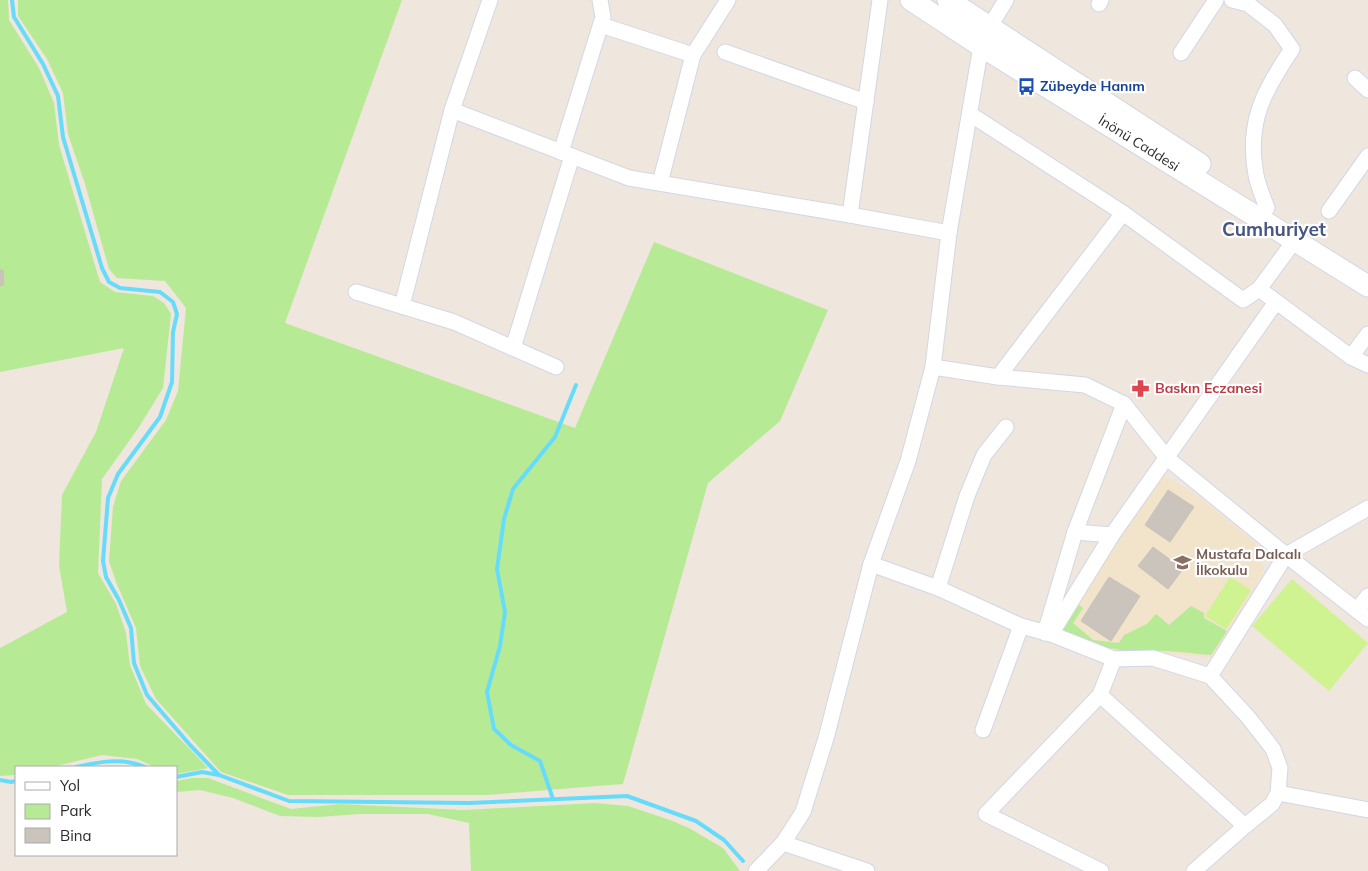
<svg xmlns="http://www.w3.org/2000/svg" width="1368" height="871" viewBox="0 0 1368 871" font-family="Mulish,sans-serif">
<rect width="100%" height="100%" fill="#efe6dd"/>
<path fill="#f2e3cb" d="M 1160,474 L 1181,485 L 1199,497 L 1253,541 L 1259,551 L 1264,569 L 1244,608 L 1214,658 L 1189,655 L 1122,652 L 1096,648 L 1069,635 L 1077,603 Z"/>
<g fill="#b7ea95">
<path d="M 0,0 L 8,0 L 9,20 L 39,68 L 54,103 L 59,145 L 100,282 L 115,292 L 153,296 L 164,303 L 171,314 L 163,388 L 139,427 L 102,479 L 98,573 L 116,604 L 126,633 L 130,665 L 146,704 L 208,768 L 176,774 L 176,767 L 155,767 L 137,759 L 102,755 L 52,767 L 16,767 L 16,775 L 0,776 L 0,648 L 67,612 L 59,565 L 62,495 L 96,432 L 124,348 L 0,372 Z"/>
<path d="M 18,0 L 402,0 L 285,323 L 575,428 L 654,242 L 828,310 L 780,421 L 708,483 L 623,784 L 487,795 L 288,795 L 221,772 L 156,699 L 140,666 L 136,628 L 116,582 L 109,561 L 113,507 L 121,481 L 166,420 L 178,391 L 186,308 L 165,281 L 117,278 L 109,269 L 85,184 L 68,134 L 63,93 L 47,59 L 18,16 Z"/>
<path d="M 1079,605 L 1083,608 L 1073,623 L 1093,640 L 1119,643 L 1124,635 L 1147,624 L 1156,614 L 1169,625 L 1191,606 L 1204,613 L 1204,618 L 1227,631 L 1211,655 C 1189,653 1150,647 1129,655 C 1117,645 1105,650 1091,645 C 1080,642 1067,635 1059,627 Z"/>
<path d="M 192,778 L 208,778 L 291,809 L 340,804 L 464,810 L 595,803 L 628,806 L 670,820 L 689,828 L 723,848 L 740,871 L 471,871 L 469,823 L 428,814 L 359,814 L 318,817 L 280,816 L 233,798 L 200,790 L 176,792 L 176,781 Z"/>
</g>
<g fill="#cff390">
<path d="M 1230,577 L 1251,590 L 1226,629 L 1205,616 Z"/>
<path d="M 1292,579 L 1368,643 L 1329,691 L 1252,626 Z"/>
</g>
<g fill="none" stroke-linecap="round" stroke-linejoin="round">
<g stroke="#67dcfa" stroke-width="4">
<path d="M 12,0 L 14,17 L 43,64 L 58,96 L 63,137 L 102,268 L 109,282 L 120,288 L 160,292 L 173,302 L 177,314 L 173,332 L 172,382 L 160,417 L 118,474 L 108,498 L 103,561 L 106,577 L 119,600 L 131,628 L 134,663 L 147,695 L 190,745 L 219,775"/>
<path d="M 76,767 C 98,762 123,757 145,767"/>
<path d="M 176,777 L 202,772 L 219,775 L 289,801 L 469,803 L 627,796 L 696,821 L 724,840 L 743,861"/>
<path d="M 0,780 L 11,782 L 16,781"/>
<path d="M 553,799 L 540,761 L 511,745 L 494,729 L 487,692 L 500,646 L 505,612 L 497,569 L 504,519 L 513,489 L 555,437 L 576,385"/>
</g>
</g>
<g fill="#cac4bc" stroke="#cbc2b6">
<path d="M 0,270 L 3,270 L 4,285 L 0,286 Z"/>
<path d="M 1168,490 L 1194,507 L 1170,542 L 1145,525 Z"/>
<path d="M 1153,547 L 1183,569 L 1168,589 L 1138,566 Z"/>
<path d="M 1109,577 L 1140,596 L 1111,641 L 1081,621 Z"/>
</g>
<g fill="none" stroke-linecap="round" stroke-linejoin="round">
<defs>
<g id="minor">
<path d="M 1232,0 L 1248,4 L 1275,25 L 1292,49 C 1264,91 1246,122 1256,175 C 1258,186 1263,197 1267,208"/>
<path d="M 1099,4 L 1101,0"/>
<path d="M 601,25 L 693,55 L 660,183"/>
<path d="M 725,52 L 866,102"/>
<path d="M 1181,53 L 1216,0"/>
<path d="M 693,55 L 728,0"/>
<path d="M 1355,78 L 1368,90"/>
<path d="M 452,110 L 629,178 L 850,215 L 949,233"/>
<path d="M 970,114 L 1123,213 L 1243,300 L 1259,289 L 1351,357 L 1368,365"/>
<path d="M 561,152 L 603,17 L 600,0"/>
<path d="M 1329,211 L 1368,156"/>
<path d="M 850,215 L 880,0"/>
<path d="M 1259,289 L 1295,240"/>
<path d="M 356,292 L 454,322 L 556,367"/>
<path d="M 402,306 L 452,110 L 490,0"/>
<path d="M 513,348 L 572,156"/>
<path d="M 1351,357 L 1368,334"/>
<path d="M 933,367 L 998,377 L 1085,385 L 1124,404 L 1167,458 L 1286,555 L 1368,508"/>
<path d="M 998,377 L 1123,213"/>
<path d="M 1075,532 L 1112,535"/>
<path d="M 871,564 L 938,588 L 1021,626 L 1051,634 L 1114,659 L 1153,658 L 1210,676 L 1286,555 L 1368,619"/>
<path d="M 938,588 L 967,496 L 984,455 L 1006,427"/>
<path d="M 1357,610 L 1368,596"/>
<path d="M 1045,633 L 1075,532 L 1124,404"/>
<path d="M 1051,634 L 1112,535 L 1276,302"/>
<path d="M 1100,695 L 1245,826 L 1272,804 L 1278,793 L 1280,768 L 1273,749 L 1248,717 L 1210,676"/>
<path d="M 983,730 L 1021,626"/>
<path d="M 1278,793 L 1368,810"/>
<path d="M 783,843 L 867,871"/>
<path d="M 756,871 L 783,843 L 803,812 L 826,738 L 871,564 L 908,461 L 933,367 L 949,233 L 981,46 L 990,26 L 1006,0"/>
<path d="M 1101,871 L 986,814 L 1100,695 L 1114,659"/>
<path d="M 1194,871 L 1245,826"/>
</g>
<g id="secondary">
<path d="M 911,0 L 981,46 L 1368,286"/>
<path d="M 948,0 L 1200,164"/>
</g>
</defs>
<use href="#minor" stroke="#d2d7e6" stroke-width="17"/>
<use href="#secondary" stroke="#d2d7e6" stroke-width="23"/>
<use href="#minor" stroke="#fff" stroke-width="15"/>
<use href="#secondary" stroke="#fff" stroke-width="21"/>
</g>
<defs>
<symbol id="bus-bare" viewBox="-9 -9 18 18"><path d="M-5-6H5V4H4V6H2V4H-2V6H-4V4H-5ZM-3.5-4V0h7V-4ZM-3.5 1.2v1.5H-2V1.2ZM2 1.2v1.5H3.5V1.2Z" fill="#1a4fb4" stroke="#fff" stroke-width="2.5" paint-order="stroke"/></symbol>
<symbol id="pharmacy-bare" viewBox="-9 -9 18 18"><path d="M-2-6h4v4h4v4h-4v4h-4v-4h-4v-4h4Z" fill="#e0444e" stroke="#fff" stroke-width="2.5" paint-order="stroke"/></symbol>
<symbol id="school-bare" viewBox="-9 -9 18 18"><path d="M0-5L7-2L0 1L-7-2ZM-4 1L0 2.5L4 1V4Q0 6-4 4Z" fill="#8d6e63" stroke="#fff" stroke-width="2.5" paint-order="stroke"/></symbol>
</defs>
<g fill-rule="evenodd">
<use href="#bus-bare" x="1014" y="74" width="25" height="25"/>
<use href="#pharmacy-bare" x="1128" y="376" width="25" height="25"/>
<use href="#school-bare" x="1170" y="550" width="25" height="25"/>
</g>
<g text-anchor="middle" stroke-width="4.5" stroke-linejoin="round" paint-order="stroke">
<g font-size="14" font-weight="bold" fill="#164399" stroke="#fff" text-anchor="start">
<text x="1040" y="91">Zübeyde Hanım</text>
</g>
<g font-size="14" fill="#2c2c2c" stroke="#fff">
<text transform="translate(1139 143) rotate(32)" y="5">İnönü Caddesi</text>
</g>
<g font-size="14" font-weight="bold" fill="#be3a42" stroke="#fff" text-anchor="start">
<text x="1155" y="393">Baskın Eczanesi</text>
</g>
<g font-size="14" font-weight="bold" fill="#785e54" stroke="#fff" text-anchor="start">
<text x="1196" y="559">Mustafa Dalcalı<tspan x="1196" dy="16">İlkokulu</tspan></text>
</g>
<g font-size="19" font-weight="bold" fill="#475682" stroke="#fff">
<text x="1274" y="236">Cumhuriyet</text>
</g>
</g>
<rect x="15" y="766" width="162" height="90" fill="#ffffff" stroke="#ababab"/>
<rect x="25" y="782" width="25" height="8" fill="#ffffff" stroke="#ababab"/>
<text x="60" y="791" font-size="15" fill="#2c2c2c">Yol</text>
<rect x="25" y="804" width="25" height="15" fill="#b7ea95" stroke="#ababab"/>
<text x="60" y="816" font-size="15" fill="#2c2c2c">Park</text>
<rect x="25" y="828" width="25" height="15" fill="#cac4bc" stroke="#ababab"/>
<text x="60" y="841" font-size="15" fill="#2c2c2c">Bina</text>
</svg>
